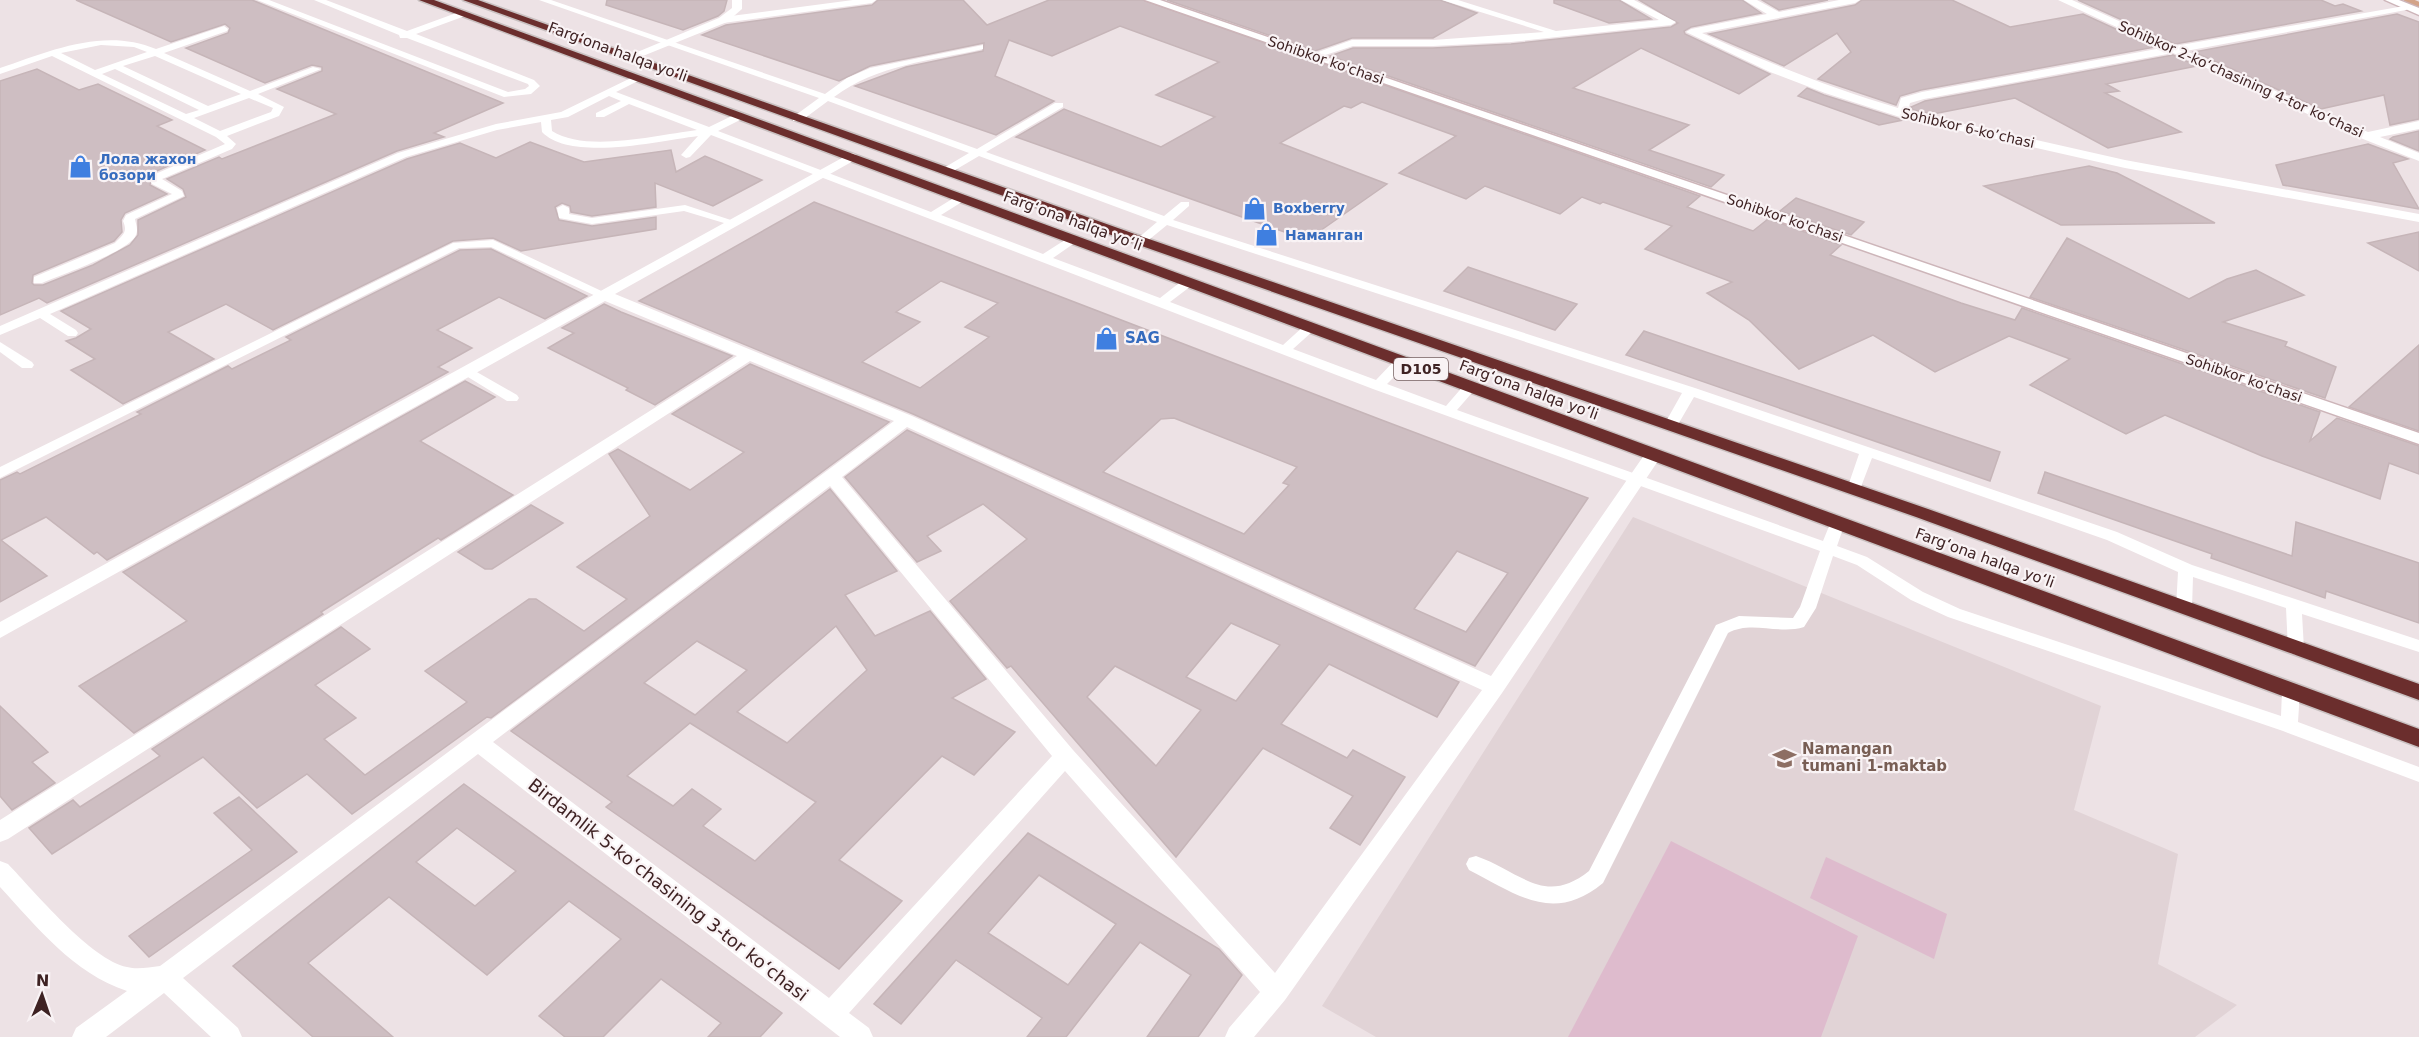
<svg xmlns="http://www.w3.org/2000/svg" width="2419" height="1037" viewBox="0 0 2419 1037" font-family="'DejaVu Sans',sans-serif">
<rect width="100%" height="100%" fill="#ede2e5"/>
<path fill="#e1d3d6" d="M 1633,517 L 2101,706 L 2074,810 L 2178,854 L 2158,964 L 2237,1005 L 2195,1037 L 1376,1037 L 1322,1006 Z"/>
<g fill="#debbcd">
<path d="M 1671,841 L 1858,936 L 1821,1037 L 1568,1037 Z"/>
<path d="M 1826,857 L 1947,914 L 1934,959 L 1810,898 Z"/>
</g>
<g fill="none" stroke-linecap="round" stroke-linejoin="round">
<path stroke="#d3a489" stroke-width="6" d="M 2407,0 L 2419,5"/>
</g>
<g fill="#cebec2" stroke="#c6b5b8" stroke-width="1.5" fill-rule="evenodd">
<path d="M 76,0 L 252,0 L 503,103 L 434,133 L 444,137 L 397,151 L 47,303 L 39,298 L 0,315 L 0,81 L 37,69 L 79,90 L 98,84 L 172,120 L 157,126 L 205,150 L 152,173 L 150,185 L 167,194 L 125,213 L 121,220 L 122,232 L 114,241 L 33,275 L 32,283 L 34,285 L 43,285 L 93,265 L 130,245 L 138,235 L 138,220 L 186,197 L 183,189 L 167,179 L 219,157 L 222,159 L 336,114 L 277,89 L 322,71 L 322,67 L 312,65 L 265,83 L 186,48 L 228,33 L 230,28 L 225,24 L 171,42 Z"/>
<path d="M 607,0 L 727,0 L 724,11 L 718,16 L 683,30 L 606,5 Z"/>
<path d="M 878,0 L 963,0 L 987,25 L 1049,0 L 1143,0 L 1700,196 L 1687,207 L 1753,231 L 1768,219 L 1841,245 L 1830,255 L 1961,303 L 2015,320 L 2022,308 L 2320,412 L 2310,441 L 2337,418 L 2419,446 L 2419,474 L 2389,463 L 2380,499 L 2262,456 L 2165,415 L 2126,434 L 2030,385 L 2070,359 L 2009,336 L 1935,372 L 1873,335 L 1799,369 L 1749,320 L 1707,293 L 1732,282 L 1645,249 L 1672,226 L 1603,202 L 1600,204 L 1582,197 L 1560,214 L 1485,186 L 1466,199 L 1399,173 L 1456,136 L 1362,102 L 1351,108 L 1344,106 L 1280,143 L 1387,184 L 1307,240 L 1016,137 L 1064,109 L 1161,147 L 1215,117 L 1156,95 L 1219,62 L 1120,26 L 1052,56 L 1009,40 L 995,76 L 1054,101 L 996,135 L 855,86 L 906,67 L 983,51 L 984,43 L 870,66 L 839,81 L 702,35 L 726,25 L 872,5 Z"/>
<path d="M 1167,0 L 1440,0 L 1477,13 L 1433,38 L 1352,38 L 1315,51 Z"/>
<path d="M 1554,0 L 1619,0 L 1651,19 L 1609,23 L 1554,3 Z"/>
<path d="M 1639,0 L 1742,0 L 1761,13 L 1691,27 L 1684,31 L 1685,34 L 1770,74 L 1739,94 L 1641,48 L 1573,88 L 1689,125 L 1649,150 L 1724,175 L 1711,187 L 1330,56 L 1353,48 L 1433,48 L 1511,44 L 1671,27 L 1678,23 Z"/>
<path d="M 1762,0 L 1828,0 L 1779,10 Z"/>
<path d="M 1862,0 L 1952,0 L 2010,27 L 2083,14 L 2155,47 L 1921,90 L 1900,96 L 1896,105 L 1818,79 L 1851,52 L 1837,33 L 1784,66 L 1709,34 L 1855,5 Z"/>
<path d="M 2078,0 L 2321,0 L 2335,6 L 2343,4 L 2361,11 L 2175,44 Z"/>
<path d="M 2397,14 L 2419,22 L 2419,119 L 2390,125 L 2384,95 L 2321,109 L 2194,52 Z"/>
<path d="M 2173,55 L 2197,66 L 2106,84 L 2119,91 L 2105,93 L 2181,132 L 2108,148 L 2015,98 L 1933,114 L 1913,110 L 1911,107 L 1925,101 Z"/>
<path d="M 1807,88 L 1824,95 L 1903,120 L 1879,125 L 1798,96 Z"/>
<path d="M 2419,131 L 2419,151 L 2390,139 L 2393,137 Z"/>
<path d="M 530,142 L 584,162 L 671,150 L 676,172 L 705,156 L 762,180 L 713,206 L 655,183 L 656,207 L 592,216 L 571,212 L 570,206 L 562,203 L 555,207 L 559,220 L 592,226 L 656,217 L 656,229 L 521,251 L 493,238 L 453,241 L 273,330 L 226,304 L 168,332 L 214,359 L 123,404 L 71,370 L 95,359 L 66,341 L 76,338 L 91,329 L 61,311 L 407,159 L 460,143 L 496,158 Z"/>
<path d="M 2368,144 L 2408,159 L 2393,163 L 2419,209 L 2283,185 L 2276,165 Z"/>
<path d="M 2089,166 L 2117,173 L 2215,223 L 2061,225 L 1984,186 Z"/>
<path d="M 1796,198 L 1864,222 L 1851,235 L 1780,211 Z"/>
<path d="M 814,202 L 1379,419 L 1588,498 L 1475,666 L 913,414 L 639,301 ZM 941,281 L 998,303 L 965,327 L 989,337 L 920,388 L 862,362 L 920,322 L 896,312 ZM 1174,418 L 1297,467 L 1283,483 L 1289,485 L 1244,534 L 1103,472 L 1161,419 ZM 1457,551 L 1508,573 L 1466,632 L 1414,609 Z"/>
<path d="M 2419,232 L 2419,271 L 2368,243 Z"/>
<path d="M 2067,238 L 2189,299 L 2227,279 L 2256,270 L 2304,295 L 2223,322 L 2287,342 L 2285,346 L 2336,367 L 2325,398 L 2030,297 Z"/>
<path d="M 491,249 L 587,296 L 545,319 L 499,297 L 437,330 L 472,348 L 438,367 L 448,372 L 107,560 L 97,552 L 94,554 L 46,517 L 1,540 L 47,576 L 0,602 L 0,480 L 17,472 L 20,474 L 141,414 L 137,412 L 228,366 L 232,369 L 291,340 L 286,337 L 460,250 Z"/>
<path d="M 1468,267 L 1497,277 L 1577,304 L 1555,330 L 1444,291 Z"/>
<path d="M 604,304 L 621,312 L 732,356 L 655,405 L 626,390 L 628,388 L 548,348 L 574,333 L 562,328 Z"/>
<path d="M 1644,331 L 2000,452 L 1990,481 L 1626,355 Z"/>
<path d="M 2419,345 L 2419,431 L 2349,407 Z"/>
<path d="M 750,364 L 889,422 L 491,718 L 487,717 L 352,814 L 307,774 L 257,808 L 203,757 L 52,854 L 29,828 L 73,800 L 80,807 L 160,756 L 152,749 L 341,627 L 370,649 L 315,685 L 356,718 L 324,739 L 365,775 L 467,702 L 425,671 L 529,599 L 536,599 L 584,631 L 627,599 L 577,567 L 650,516 L 609,454 L 618,449 L 690,490 L 744,452 L 672,414 Z"/>
<path d="M 465,381 L 495,397 L 420,441 L 513,495 L 441,540 L 438,538 L 321,612 L 323,614 L 134,733 L 79,686 L 187,621 L 123,572 Z"/>
<path d="M 907,430 L 1459,682 L 1437,717 L 1329,664 L 1281,724 L 1347,758 L 1353,750 L 1405,777 L 1360,845 L 1330,828 L 1353,796 L 1263,748 L 1176,857 L 1011,666 L 1007,668 L 950,601 L 1027,539 L 983,504 L 927,536 L 941,551 L 917,562 L 845,477 ZM 1231,623 L 1280,645 L 1236,701 L 1186,677 ZM 1115,666 L 1201,710 L 1156,766 L 1087,697 Z"/>
<path d="M 2045,472 L 2292,556 L 2296,522 L 2419,563 L 2419,623 L 2326,591 L 2325,598 L 2211,558 L 2212,554 L 2038,493 Z"/>
<path d="M 830,489 L 897,571 L 845,595 L 875,636 L 930,611 L 986,679 L 952,698 L 1015,732 L 974,775 L 942,756 L 839,860 L 902,901 L 839,969 L 606,807 L 612,802 L 511,731 ZM 836,626 L 867,670 L 787,743 L 737,712 ZM 697,641 L 747,670 L 695,715 L 644,683 ZM 690,723 L 816,802 L 755,861 L 703,826 L 721,809 L 692,789 L 673,806 L 627,776 Z"/>
<path d="M 531,505 L 563,523 L 492,569 L 485,569 L 458,552 Z"/>
<path d="M 0,706 L 48,752 L 32,762 L 55,783 L 12,810 L 0,796 Z"/>
<path d="M 464,784 L 668,931 L 782,1013 L 760,1037 L 708,1037 L 721,1023 L 661,979 L 603,1037 L 565,1037 L 539,1016 L 621,939 L 569,901 L 487,975 L 389,897 L 308,963 L 393,1037 L 313,1037 L 233,966 ZM 457,828 L 516,871 L 475,906 L 416,862 Z"/>
<path d="M 239,797 L 297,852 L 149,957 L 129,936 L 252,850 L 214,813 Z"/>
<path d="M 1028,833 L 1219,949 L 1242,975 L 1198,1037 L 1147,1037 L 1191,975 L 1140,942 L 1066,1037 L 1027,1037 L 1042,1018 L 956,960 L 901,1024 L 874,1004 ZM 1039,875 L 1116,924 L 1068,985 L 988,933 Z"/>
</g>
<g fill="none" stroke-linecap="round" stroke-linejoin="round">
<defs>
<g id="secondary">
<path d="M 1145,0 L 1160,0 L 2419,433 L 2419,444 Z"/>
<path d="M 2385,0 L 2399,0 L 2419,8 L 2419,15 Z"/>
</g>
<g id="highway">
<path d="M 419,0 L 434,0 L 2419,729 L 2419,747 Z"/>
<path d="M 463,0 L 478,0 L 1146,238 L 1928,509 L 2419,684 L 2419,700 L 1916,517 L 1136,244 Z"/>
</g>
</defs>
<use href="#secondary" stroke="#cdb5b9" stroke-width="3"/>
<use href="#highway" stroke="#c9c1c1" stroke-width="3"/>
<g fill="#fff" fill-rule="evenodd">
<path d="M 257,0 L 269,0 L 508,92 L 525,89 L 529,86 L 528,84 L 407,38 L 400,38 L 399,35 L 314,0 L 326,0 L 407,31 L 459,12 L 465,12 L 465,16 L 416,34 L 534,80 L 540,86 L 531,94 L 504,97 Z"/>
<path d="M 539,0 L 551,0 L 825,94 L 847,78 L 870,68 L 983,45 L 983,49 C 931,61 878,64 834,97 L 977,149 L 1055,103 L 1063,103 L 1063,107 L 986,152 L 1164,216 L 1181,202 L 1189,202 L 1189,206 L 1173,220 L 1695,388 L 2117,532 L 2192,565 L 2419,640 L 2419,652 L 2302,614 L 2304,649 L 2302,653 L 2296,655 L 2290,653 L 2288,649 L 2286,608 L 2193,577 L 2192,608 L 2190,612 L 2178,612 L 2176,608 L 2178,572 L 2107,540 L 1872,458 L 1859,492 L 1849,492 L 1847,489 L 1859,454 L 1694,397 L 1676,428 L 1666,428 L 1664,425 L 1682,393 L 1167,225 L 1145,243 L 1137,243 L 1137,239 L 1157,222 L 979,156 L 950,173 L 942,173 L 942,169 L 969,153 L 828,101 L 801,121 L 793,121 L 793,117 L 819,98 Z"/>
<path d="M 853,0 L 876,0 L 872,3 L 723,23 L 719,20 L 723,17 Z"/>
<path d="M 224,26 L 228,29 L 227,31 L 164,53 L 250,91 L 313,67 L 321,69 L 258,94 L 284,107 L 279,116 L 227,136 L 236,144 L 232,149 L 162,179 L 182,191 L 184,196 L 135,219 C 136,225 139,230 135,237 C 124,253 63,274 42,283 L 34,283 L 34,277 L 115,243 C 123,235 128,232 123,221 L 126,215 L 172,194 L 152,184 L 151,182 L 153,175 L 225,144 L 216,137 L 52,56 L 0,74 L 0,68 C 50,51 104,27 156,49 ZM 101,45 L 134,47 L 147,52 L 95,70 L 61,53 ZM 155,56 L 241,94 L 208,106 L 123,66 ZM 115,69 L 199,110 L 186,114 L 102,74 ZM 249,98 L 273,108 L 271,112 L 220,131 L 194,118 Z"/>
<path d="M 637,75 L 642,78 L 640,80 L 616,92 L 709,127 L 736,114 L 744,114 L 744,118 L 718,131 L 931,212 L 957,196 L 965,196 L 965,200 L 941,215 L 1043,254 L 1068,238 L 1076,238 L 1076,242 L 1053,258 L 1160,298 L 1183,280 L 1191,280 L 1191,286 L 1170,302 L 1283,345 L 1305,325 L 1313,325 L 1315,328 L 1313,331 L 1293,349 L 1376,380 L 1396,359 L 1406,359 L 1408,362 L 1406,365 L 1387,384 L 1446,406 L 1465,384 L 1475,384 L 1477,387 L 1457,410 L 1823,541 L 1832,519 L 1842,519 L 1845,523 L 1837,546 L 1867,557 L 1923,592 L 1960,609 L 2281,716 L 2282,691 L 2285,686 L 2291,684 L 2297,686 L 2300,691 L 2298,722 L 2419,767 L 2419,782 L 2283,731 L 1948,617 L 1911,600 L 1857,565 L 1833,556 L 1816,608 L 1804,627 C 1779,635 1751,620 1728,633 L 1603,883 C 1553,924 1518,895 1469,870 L 1466,864 L 1469,858 L 1476,856 C 1520,871 1544,907 1589,871 L 1716,625 L 1739,616 L 1793,618 L 1800,607 L 1820,551 L 1373,389 L 711,135 L 690,157 L 686,158 L 681,155 L 698,136 C 659,141 571,162 542,132 L 541,122 L 497,130 L 406,157 L 50,314 L 76,330 L 78,333 L 76,336 L 68,336 L 40,318 L 0,335 L 0,326 L 398,153 L 496,124 L 561,112 ZM 609,96 L 621,101 L 596,113 L 596,117 L 604,117 L 629,104 L 697,130 C 657,135 586,153 552,131 L 551,120 L 568,117 Z"/>
<path d="M 563,205 L 569,208 L 569,214 L 592,218 L 685,205 L 740,223 L 734,226 L 684,211 L 592,224 L 559,218 L 557,208 Z"/>
<path d="M 493,240 L 610,295 L 604,299 L 600,298 L 491,247 L 459,248 L 0,478 L 0,467 L 453,243 Z"/>
<path d="M 0,342 L 32,362 L 34,365 L 32,368 L 22,368 L 0,352 Z"/>
<path d="M 468,367 L 517,395 L 519,398 L 517,401 L 507,401 L 463,374 L 461,371 Z"/>
</g>
<g fill="#fff" fill-rule="evenodd">
<path d="M 732,0 L 742,0 L 742,9 L 727,22 L 633,60 L 625,60 L 623,58 L 719,18 L 732,8 Z"/>
<path d="M 1442,0 L 1458,0 L 1556,31 L 1659,20 L 1621,0 L 1634,0 L 1676,22 L 1671,25 L 1511,42 L 1433,46 L 1353,46 L 1313,59 L 1307,56 L 1352,40 L 1433,40 L 1544,32 Z"/>
<path d="M 1744,0 L 1757,0 L 1779,12 L 1839,0 L 1860,0 L 1855,3 L 1702,33 C 1766,62 1830,88 1898,108 L 1901,98 L 1922,92 L 2162,48 L 2058,0 L 2072,0 L 2175,46 L 2410,5 L 2411,7 L 2406,10 L 2186,51 L 2368,132 L 2419,121 L 2419,129 L 2380,137 L 2419,153 L 2419,161 L 2363,139 L 2173,53 L 1924,99 L 1910,103 L 1909,107 L 1912,112 L 2125,160 L 2419,214 L 2419,222 L 2125,168 L 1903,118 L 1825,93 L 1770,72 L 1686,32 L 1691,29 L 1767,14 Z"/>
<path d="M 851,153 L 855,154 L 857,157 L 855,160 L 615,294 L 912,416 L 1491,676 L 1647,451 L 1659,451 L 1662,455 L 1502,693 L 1285,1000 L 1254,1037 L 1225,1037 L 1229,1028 L 1260,992 L 1065,771 L 849,1013 L 869,1028 L 873,1037 L 840,1037 L 478,754 L 183,978 L 238,1028 L 242,1037 L 211,1037 L 164,993 L 106,1037 L 72,1037 L 76,1028 L 127,991 C 73,973 37,927 0,887 L 0,861 L 8,864 C 34,891 91,960 127,967 C 138,970 149,967 160,966 L 894,421 L 750,361 L 8,839 L 0,842 L 0,820 L 737,356 L 605,301 L 0,638 L 0,622 ZM 907,427 L 1482,690 L 1275,973 L 1073,750 L 842,477 ZM 830,486 L 1052,756 L 829,998 L 493,742 Z"/>
</g>
<use href="#secondary" fill="#fff" fill-rule="evenodd"/>
<use href="#highway" fill="#6b2e2d" fill-rule="evenodd"/>
</g>
<defs>
<symbol id="shop-bare" viewBox="-9 -9 18 18"><path d="M-5-2.5h2.3a2.7 3.5 0 0 1 5.4 0H5L5.5 6h-11ZM-1.5-2.5h3a1.5 2.3 0 0 0-3 0Z" fill="#3f7fe0" stroke="#f9f3f5" stroke-width="2.5" paint-order="stroke"/></symbol>
<symbol id="school-bare" viewBox="-9 -9 18 18"><path d="M0-5L7-2L0 1L-7-2ZM-4 1L0 2.5L4 1V4Q0 6-4 4Z" fill="#8d6e63" stroke="#f9f3f5" stroke-width="2.5" paint-order="stroke"/></symbol>
</defs>
<g fill-rule="evenodd">
<use href="#shop-bare" x="64" y="150" width="33" height="33"/>
<use href="#shop-bare" x="1238" y="192" width="33" height="33"/>
<use href="#shop-bare" x="1250" y="218" width="33" height="33"/>
<use href="#shop-bare" x="1090" y="322" width="33" height="33"/>
<use href="#school-bare" x="1768" y="742" width="33" height="33"/>
</g>
<g text-anchor="middle" stroke-width="4.5" stroke-linejoin="round" paint-order="stroke">
<g font-size="14" fill="#3e2223" stroke="#f9f3f5">
<text transform="translate(1326 60) rotate(19)" y="5">Sohibkor ko'chasi</text>
<text transform="translate(2241 79) rotate(24)" y="5">Sohibkor 2-ko‘chasining 4-tor ko‘chasi</text>
<text transform="translate(1968 128) rotate(13)" y="5">Sohibkor 6-koʼchasi</text>
<text transform="translate(1785 218) rotate(19)" y="5">Sohibkor ko'chasi</text>
<text transform="translate(2244 378) rotate(19)" y="5">Sohibkor ko'chasi</text>
</g>
<g font-size="14" font-weight="bold" fill="#366cbe" stroke="#f9f3f5" text-anchor="start">
<text x="99" y="164">Лола жахон<tspan x="99" dy="16">бозори</tspan></text>
<text x="1273" y="213">Boxberry</text>
<text x="1285" y="240">Наманган</text>
</g>
<rect fill="#f9f3f5" stroke="#766162" stroke-width="1.5" x="1394" y="358" width="54" height="22" rx="4.5"/>
<g font-size="14" font-weight="bold" fill="#3e2223">
<text x="1421" y="374">D105</text>
</g>
<g font-size="15" fill="#3e2223" stroke="#f9f3f5">
<text transform="translate(618 52) rotate(20)" y="5">Farg‘ona halqa yo‘li</text>
<text transform="translate(1073 221) rotate(20)" y="5">Farg‘ona halqa yo‘li</text>
<text transform="translate(1529 390) rotate(20)" y="5">Farg‘ona halqa yo‘li</text>
<text transform="translate(1985 558) rotate(20)" y="5">Farg‘ona halqa yo‘li</text>
</g>
<g font-size="15" font-weight="bold" fill="#366cbe" stroke="#f9f3f5" text-anchor="start">
<text x="1125" y="343">SAG</text>
</g>
<g font-size="15" font-weight="bold" fill="#785e54" stroke="#f9f3f5" text-anchor="start">
<text x="1802" y="754">Namangan<tspan x="1802" dy="17">tumani 1-maktab</tspan></text>
</g>
<g font-size="18" fill="#3e2223" stroke="#f9f3f5">
<text transform="translate(668 890) rotate(38)" y="6">Birdamlik 5-koʻchasining 3-tor koʻchasi</text>
</g>
</g>
<g transform="translate(42 995) rotate(2)" stroke="#f9f3f5" stroke-width="4.5" paint-order="stroke">
<path d="M0-4.5L10 22L0 15L-10 22Z" fill="#3e2223"/>
<text y="-9" font-size="16" font-weight="bold" text-anchor="middle" fill="#3e2223">N</text>
</g>
</svg>
